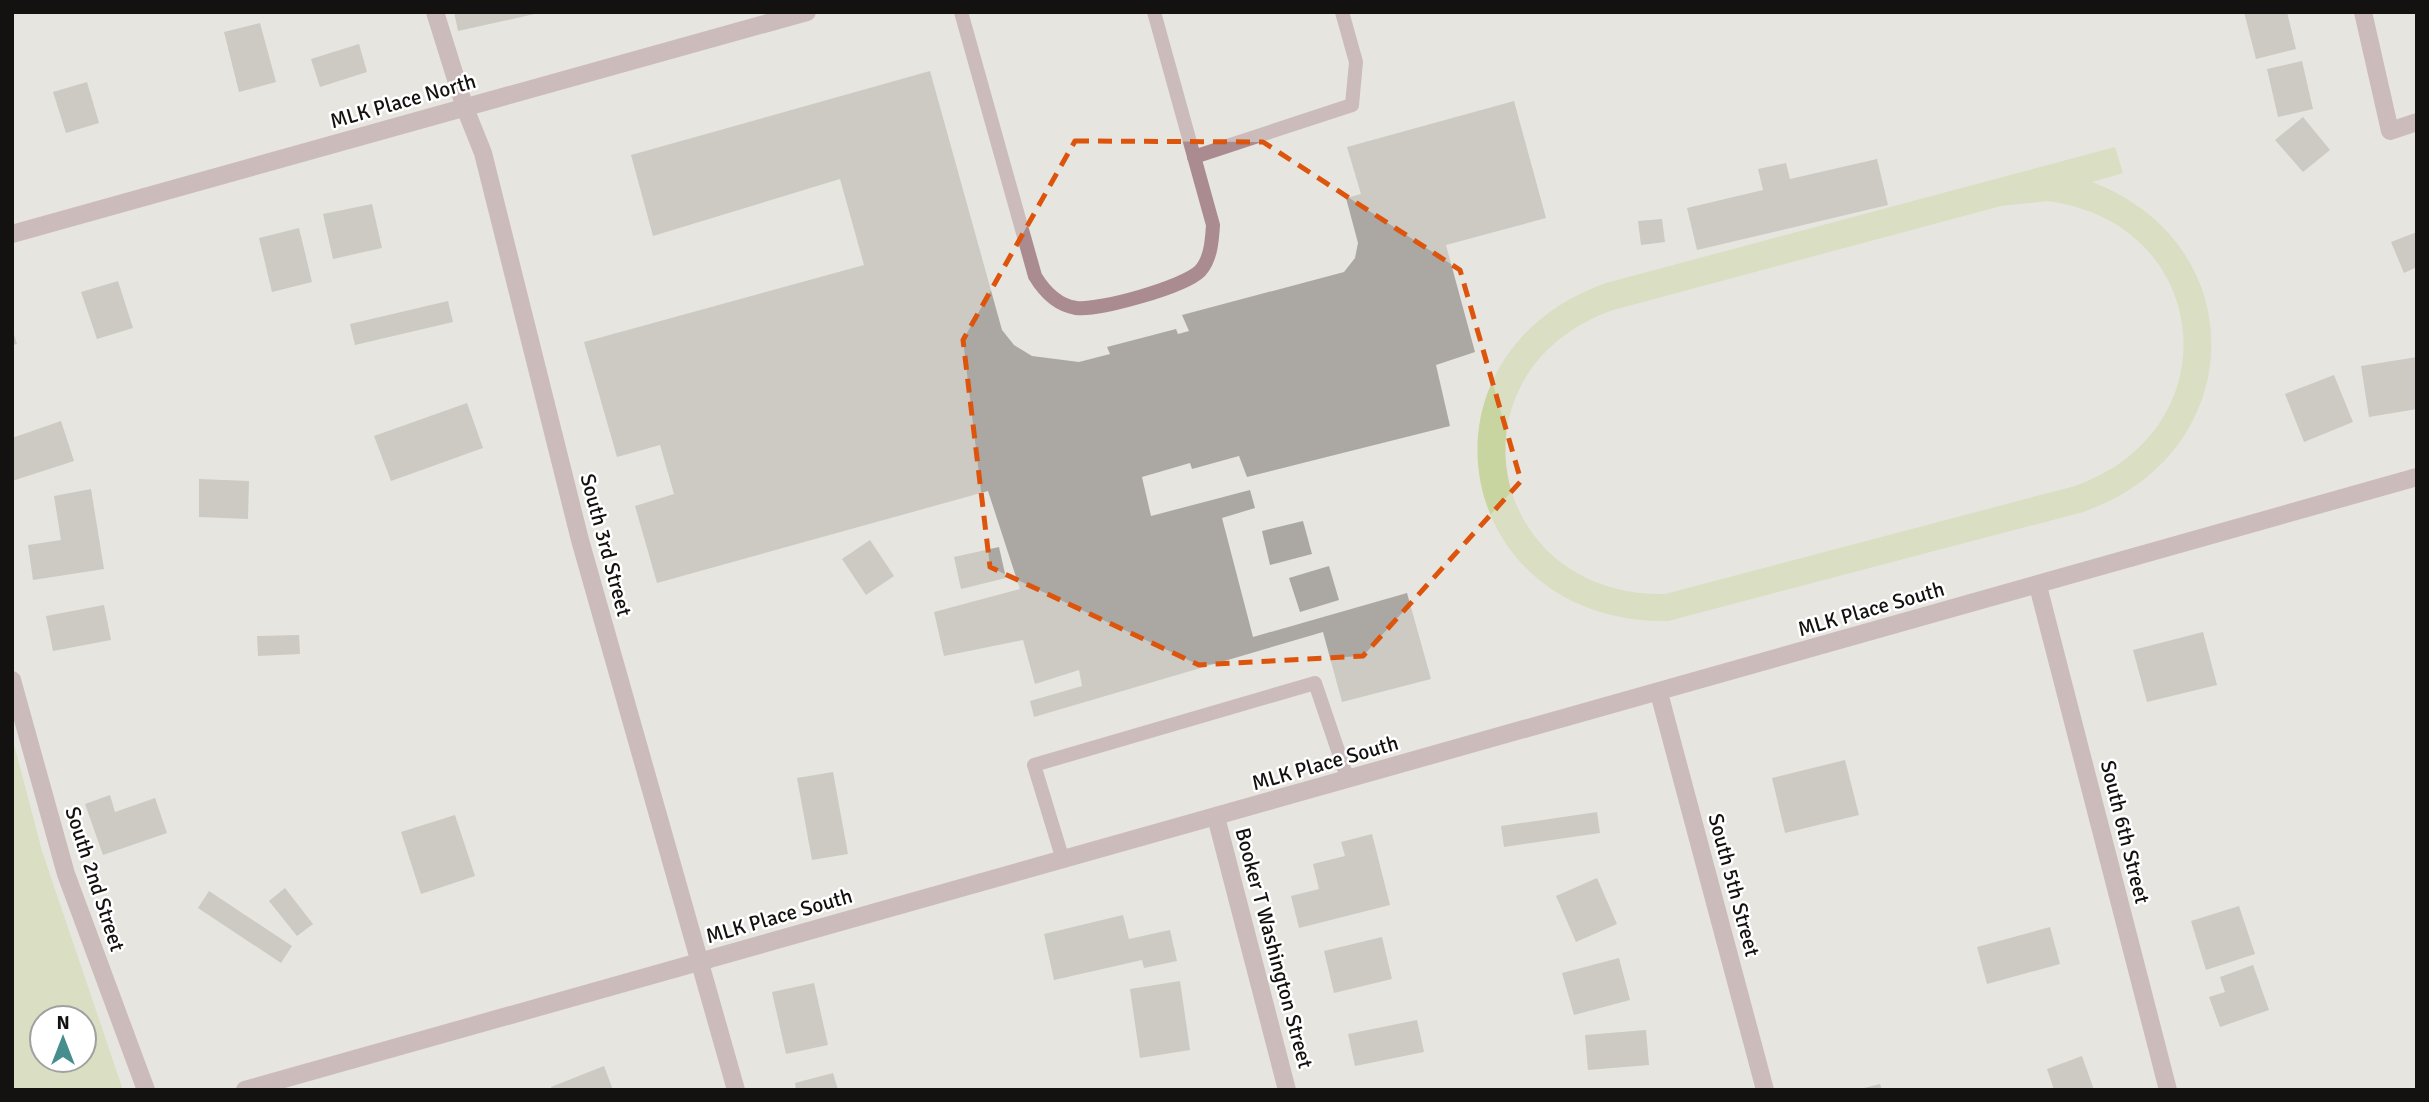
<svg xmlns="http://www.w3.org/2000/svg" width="2429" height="1102" viewBox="0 0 2429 1102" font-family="Signika,sans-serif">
<rect width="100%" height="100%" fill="#e7e5df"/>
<g fill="#c9d5a0" fill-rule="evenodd">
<path d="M 2115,147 L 2123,173 L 2092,182 C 2257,245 2248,456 2083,512 L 1668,621 C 1453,625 1403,355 1606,283 ZM 2047,201 C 2213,222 2234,430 2075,486 L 1665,594 C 1485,597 1443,370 1613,310 L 2001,206 Z"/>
<path d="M 12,737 L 42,851 L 123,1090 L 12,1090 ZM 42,1018 L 84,1018 L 84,1060 L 42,1060 Z"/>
</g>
<g fill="#aba8a3">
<path d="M 454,12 L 539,12 L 539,13 L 458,31 Z"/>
<path d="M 2244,12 L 2287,12 L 2296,49 L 2256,59 Z"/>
<path d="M 260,23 L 276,82 L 239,92 L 224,32 Z"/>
<path d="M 359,44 L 367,72 L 320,87 L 311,59 Z"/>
<path d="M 2302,61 L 2313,109 L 2278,117 L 2267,69 Z"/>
<path d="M 930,71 L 1002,330 L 1014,345 L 1032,356 L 1079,362 L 1110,354 L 1107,347 L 1176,329 L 1178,334 L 1189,331 L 1182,315 L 1344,272 L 1355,258 L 1358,243 L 1346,198 L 1361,194 L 1347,147 L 1514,101 L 1546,218 L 1446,245 L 1475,352 L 1436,365 L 1450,426 L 1247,477 L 1239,456 L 1192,469 L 1190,463 L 1142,477 L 1151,516 L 1250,490 L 1255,508 L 1222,518 L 1253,637 L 1407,593 L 1431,679 L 1342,702 L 1323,632 L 1034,717 L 1030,701 L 1082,686 L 1079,670 L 1035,684 L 1023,640 L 944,656 L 934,612 L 1020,589 L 988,491 L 657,583 L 635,506 L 674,494 L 660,445 L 617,457 L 584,342 L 864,265 L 840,179 L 653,236 L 631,155 Z"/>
<path d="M 87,82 L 99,123 L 66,133 L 53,92 Z"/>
<path d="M 2303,117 L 2330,150 L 2303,172 L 2275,140 Z"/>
<path d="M 1877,159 L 1888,205 L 1697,250 L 1687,208 L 1763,190 L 1758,169 L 1786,163 L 1790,179 Z"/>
<path d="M 372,204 L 382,248 L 333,259 L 323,214 Z"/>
<path d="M 1662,219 L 1665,242 L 1641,245 L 1638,221 Z"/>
<path d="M 299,228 L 312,282 L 272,292 L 259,238 Z"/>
<path d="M 2417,232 L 2417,267 L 2404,273 L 2391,242 Z"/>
<path d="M 118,281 L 133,328 L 97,339 L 81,292 Z"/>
<path d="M 448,301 L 453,322 L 355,345 L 350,324 Z"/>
<path d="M 12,328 L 17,344 L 12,345 Z"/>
<path d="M 2417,357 L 2417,409 L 2369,417 L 2361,366 Z"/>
<path d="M 2334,375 L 2353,422 L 2304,442 L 2285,394 Z"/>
<path d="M 467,403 L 483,448 L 391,481 L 374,436 Z"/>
<path d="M 61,421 L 74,461 L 12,481 L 12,438 Z"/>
<path d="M 199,479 L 249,481 L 248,519 L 199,517 Z"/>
<path d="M 91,489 L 104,569 L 33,580 L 28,545 L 61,540 L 54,496 Z"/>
<path d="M 1303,521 L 1312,554 L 1270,565 L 1262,531 Z"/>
<path d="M 870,540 L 894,576 L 866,595 L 842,559 Z"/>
<path d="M 999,547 L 1006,578 L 961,589 L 954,557 Z"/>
<path d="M 1329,566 L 1339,600 L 1300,612 L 1289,578 Z"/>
<path d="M 104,605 L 111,640 L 53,651 L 46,616 Z"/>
<path d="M 2203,632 L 2217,685 L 2147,702 L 2133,650 Z"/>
<path d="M 299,635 L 300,654 L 258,656 L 257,636 Z"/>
<path d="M 1845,760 L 1859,815 L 1785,833 L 1772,778 Z"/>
<path d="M 833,772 L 848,854 L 812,860 L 797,778 Z"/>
<path d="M 110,795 L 115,812 L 155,798 L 167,833 L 103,855 L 85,804 Z"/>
<path d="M 1597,812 L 1600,833 L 1504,847 L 1501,826 Z"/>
<path d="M 455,815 L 475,876 L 421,894 L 401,832 Z"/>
<path d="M 1372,834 L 1390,905 L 1299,928 L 1291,896 L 1319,889 L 1313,864 L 1345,856 L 1341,842 Z"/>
<path d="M 1597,878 L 1617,924 L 1576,942 L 1556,896 Z"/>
<path d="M 285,888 L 313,924 L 297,936 L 269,901 Z"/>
<path d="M 209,891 L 292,946 L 281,963 L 198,908 Z"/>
<path d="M 2239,906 L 2255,954 L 2206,970 L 2191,921 Z"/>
<path d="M 1123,915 L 1129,939 L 1170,930 L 1177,961 L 1144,968 L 1142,960 L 1054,980 L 1044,934 Z"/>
<path d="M 2050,927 L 2060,964 L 1987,984 L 1977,947 Z"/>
<path d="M 1382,937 L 1392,979 L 1334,993 L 1324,951 Z"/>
<path d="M 1619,958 L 1630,1000 L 1574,1015 L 1562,973 Z"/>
<path d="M 2253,965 L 2269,1010 L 2220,1027 L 2209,997 L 2225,992 L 2220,977 Z"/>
<path d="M 1180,981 L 1190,1050 L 1140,1058 L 1130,989 Z"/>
<path d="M 814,983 L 828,1045 L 786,1054 L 772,992 Z"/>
<path d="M 1417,1020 L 1424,1052 L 1355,1066 L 1348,1034 Z"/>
<path d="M 1646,1030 L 1649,1065 L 1588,1070 L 1585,1035 Z"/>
<path d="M 2082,1056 L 2094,1090 L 2054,1090 L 2047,1069 Z"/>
<path d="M 604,1066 L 613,1090 L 552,1090 L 551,1087 Z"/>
<path d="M 833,1073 L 838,1090 L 796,1090 L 795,1083 Z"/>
<path d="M 1880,1084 L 1882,1090 L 1860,1090 L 1860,1089 Z"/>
</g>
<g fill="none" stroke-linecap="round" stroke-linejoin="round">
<g stroke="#a98b90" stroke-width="14">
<path d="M 961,12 L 1035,276 C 1044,291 1057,305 1076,308 C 1098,311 1184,287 1200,271 C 1211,259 1212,240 1213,225 L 1154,12"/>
<path d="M 1194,157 L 1352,105 L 1356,62 L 1342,12"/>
<path d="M 1063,860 L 1034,765 L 1315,683 L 1348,780"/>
</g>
<g stroke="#a98b90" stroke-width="18">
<path d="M 435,12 L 465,108 L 483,153 L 580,540 L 736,1090"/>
<path d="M 2363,12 L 2390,131 L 2417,122"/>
<path d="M 12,234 L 807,12"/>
<path d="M 2038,586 L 2168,1090"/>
<path d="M 12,680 L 66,874 L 146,1090"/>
<path d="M 1659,693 L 1765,1090"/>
<path d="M 1216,817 L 1287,1090"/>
<path d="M 245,1090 L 2417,477"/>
</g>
</g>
<path d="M0 0H2429V1102H0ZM 1075,141 L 1263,142 L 1460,270 L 1521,481 L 1363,656 L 1199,665 L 990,567 L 963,340 Z" fill="#e7e5df" fill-opacity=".55" fill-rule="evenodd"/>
<path fill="none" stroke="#dd550c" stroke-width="5" stroke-dasharray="14 9" stroke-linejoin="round" d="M 1075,141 L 1263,142 L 1460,270 L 1521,481 L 1363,656 L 1199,665 L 990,567 L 963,340 Z"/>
<g text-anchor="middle" stroke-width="5" stroke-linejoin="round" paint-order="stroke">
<g font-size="21" fill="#131210" stroke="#fff">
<text transform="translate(403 101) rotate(-16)" y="7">MLK Place North</text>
<text transform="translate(606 545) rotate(75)" y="7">South 3rd Street</text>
<text transform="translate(1871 609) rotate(-16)" y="7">MLK Place South</text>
<text transform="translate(1325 763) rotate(-16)" y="7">MLK Place South</text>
<text transform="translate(2125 832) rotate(76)" y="7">South 6th Street</text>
<text transform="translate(95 879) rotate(72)" y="7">South 2nd Street</text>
<text transform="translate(1734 885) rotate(75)" y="7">South 5th Street</text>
<text transform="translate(779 916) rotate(-16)" y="7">MLK Place South</text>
<text transform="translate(1274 948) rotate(75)" y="7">Booker T Washington Street</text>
</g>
</g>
<rect width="2429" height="1102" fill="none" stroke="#131210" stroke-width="28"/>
<g transform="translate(63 1039)"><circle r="33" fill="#ffffff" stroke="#a1a09f" stroke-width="2"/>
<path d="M0-5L12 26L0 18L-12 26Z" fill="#468d8d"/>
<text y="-10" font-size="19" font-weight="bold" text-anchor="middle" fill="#131210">N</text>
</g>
</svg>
